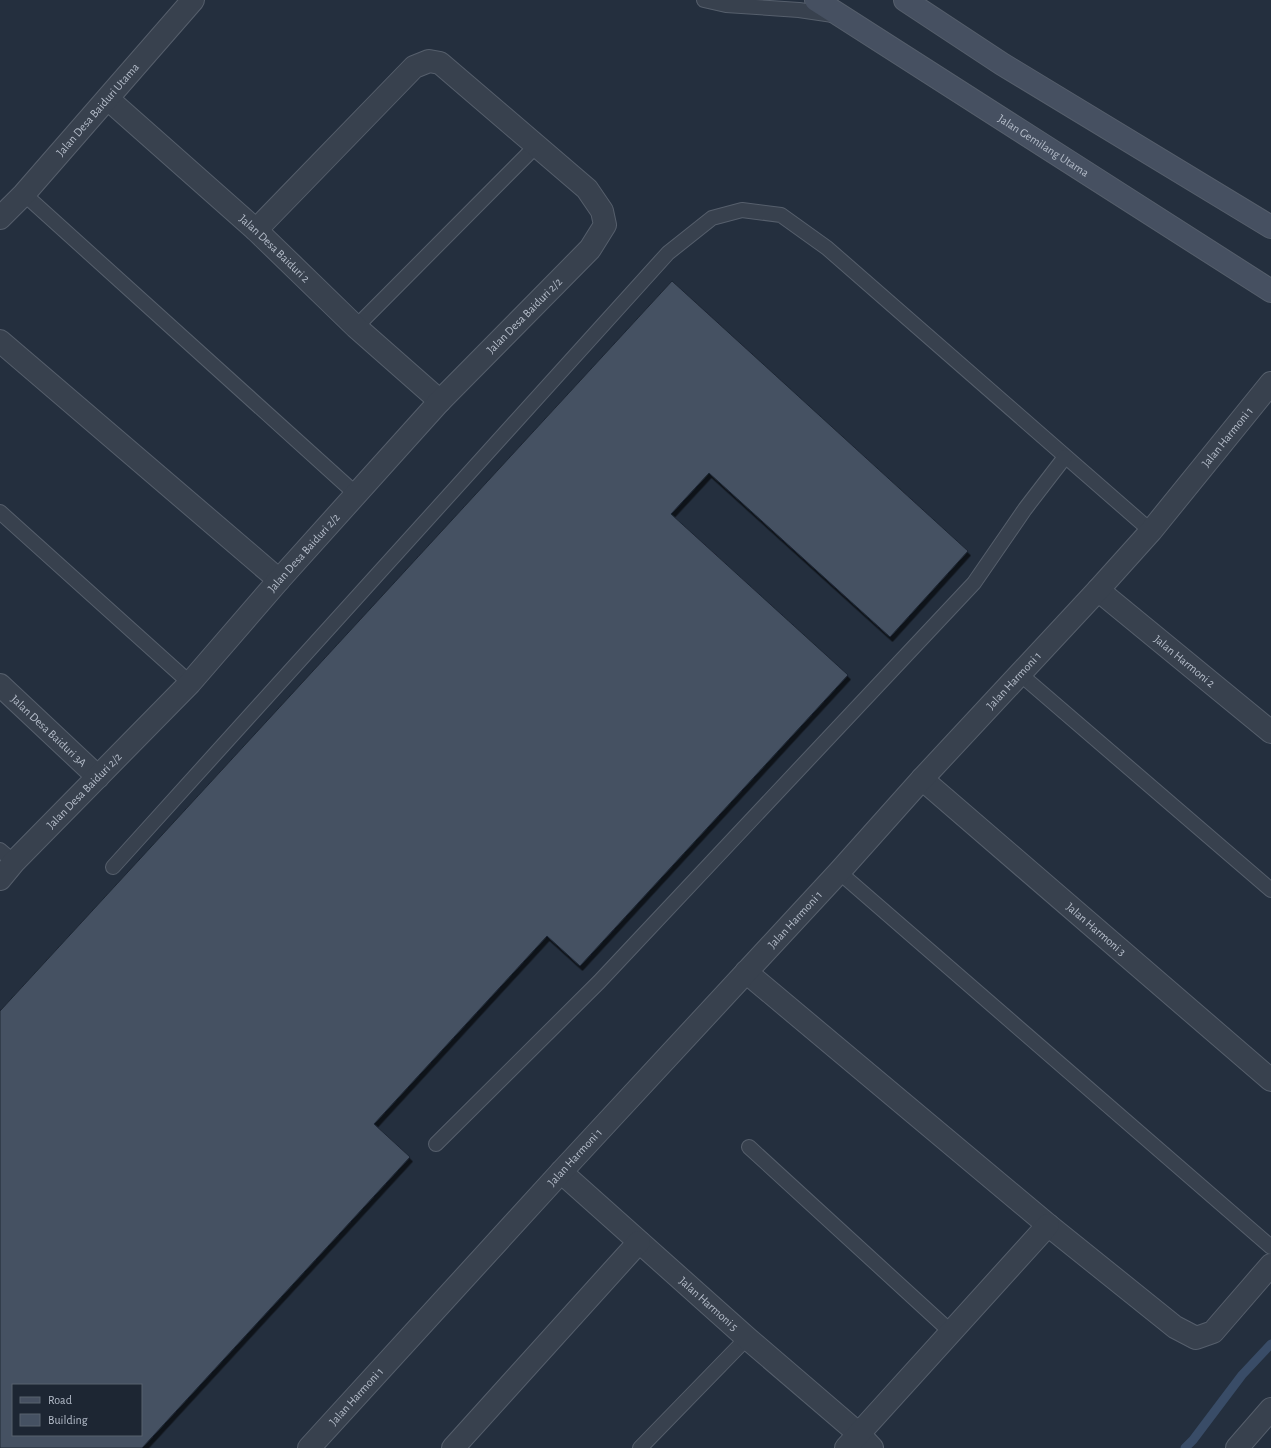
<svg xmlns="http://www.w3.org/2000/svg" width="1271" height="1448" viewBox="0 0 1271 1448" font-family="'Alegreya Sans',sans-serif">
<defs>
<filter id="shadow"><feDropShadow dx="2.5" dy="4.5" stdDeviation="0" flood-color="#0009"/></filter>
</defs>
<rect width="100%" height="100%" fill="#242f3e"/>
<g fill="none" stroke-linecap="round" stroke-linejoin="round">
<path stroke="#394c67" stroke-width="9" d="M 1185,1448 L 1193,1440 L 1242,1375 L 1271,1344"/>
</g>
<path fill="#455162" stroke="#1f2835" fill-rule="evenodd" filter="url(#shadow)" d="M 672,281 L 968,551 L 890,637 L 709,473 L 671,514 L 848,675 L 580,966 L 547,936 L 374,1124 L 410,1157 L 142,1448 L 0,1448 L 0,1011 ZM 13,1385 L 141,1385 L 141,1435 L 13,1435 Z"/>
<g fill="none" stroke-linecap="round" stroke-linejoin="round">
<defs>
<g id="service">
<path d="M 704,0 L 726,5 L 799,10 L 833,15"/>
<path d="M 24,194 L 356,494"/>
<path d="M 356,327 L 536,146"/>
<path d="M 0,512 L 190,683"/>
<path d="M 1020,674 L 1271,890"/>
<path d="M 0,850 L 14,862"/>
<path d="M 113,867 L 668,253 L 712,218 L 742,210 L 781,215 L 827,248 L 1151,531"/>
<path d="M 839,872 L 1271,1247"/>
<path d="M 436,1144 L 599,982 L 974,583 L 1025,509 L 1065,457"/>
<path d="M 749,1147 L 951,1332"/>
<path d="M 640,1448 L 747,1338"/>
</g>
<g id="minor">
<path id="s1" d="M 108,99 L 256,230 L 356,327 L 440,401"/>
<path id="s2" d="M 0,218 L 24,194 L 193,0"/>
<path d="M 0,341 L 279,580"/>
<path id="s3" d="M 1098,590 L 1271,732"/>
<path id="s4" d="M 0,685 L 98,777"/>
<path id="s5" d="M 922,779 L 1271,1080"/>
<path id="s6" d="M 0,879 L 14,862 L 190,683 L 279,580 L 440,401 L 590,249 L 605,225 L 602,211 L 587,189 L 440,63 L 429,61 L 414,67 L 256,230"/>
<path d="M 746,972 L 1048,1225 L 1175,1327 L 1196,1338 L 1213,1332 L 1271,1265"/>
<path id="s7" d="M 561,1172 L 747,1338 L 859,1434 L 872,1448"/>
<path id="s8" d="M 309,1448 L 561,1172 L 839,872 L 922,779 L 1098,590 L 1151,531 L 1271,383"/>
<path d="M 453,1448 L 639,1242"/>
<path d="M 846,1448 L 1048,1225"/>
<path d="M 1237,1448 L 1271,1409"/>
</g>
<g id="secondary">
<path id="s9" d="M 816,0 L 1271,291"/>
<path d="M 905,0 L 1002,64 L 1271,227"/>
</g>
</defs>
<use href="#service" stroke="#565f6c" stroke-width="16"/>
<use href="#minor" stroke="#565f6c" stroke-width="24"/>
<use href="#secondary" stroke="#565f6c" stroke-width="24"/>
<use href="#service" stroke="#38414e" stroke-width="14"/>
<use href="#minor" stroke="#38414e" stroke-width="22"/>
<use href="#secondary" stroke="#465061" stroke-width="22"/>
</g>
<g text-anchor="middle" stroke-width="3" stroke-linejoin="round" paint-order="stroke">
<g font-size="12" fill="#b4bcc9" stroke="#1d2633">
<text dy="4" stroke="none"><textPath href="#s2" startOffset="146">Jalan Desa Baiduri Utama</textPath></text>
<text dy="4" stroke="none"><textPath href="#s9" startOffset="270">Jalan Gemilang Utama</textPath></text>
<text dy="4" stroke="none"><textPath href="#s1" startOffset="224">Jalan Desa Baiduri 2</textPath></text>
<text dy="4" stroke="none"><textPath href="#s6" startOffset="770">Jalan Desa Baiduri 2/2</textPath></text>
<text dy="4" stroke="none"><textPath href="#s8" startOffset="1366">Jalan Harmoni 1</textPath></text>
<text dy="4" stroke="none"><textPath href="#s6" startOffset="446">Jalan Desa Baiduri 2/2</textPath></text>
<text dy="4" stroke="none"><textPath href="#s3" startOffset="112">Jalan Harmoni 2</textPath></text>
<text dy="4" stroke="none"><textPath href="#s8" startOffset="1042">Jalan Harmoni 1</textPath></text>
<text dy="4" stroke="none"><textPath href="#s4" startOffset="67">Jalan Desa Baiduri 3A</textPath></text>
<text dy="4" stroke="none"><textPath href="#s6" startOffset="122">Jalan Desa Baiduri 2/2</textPath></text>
<text dy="4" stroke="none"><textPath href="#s8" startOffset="718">Jalan Harmoni 1</textPath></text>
<text dy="4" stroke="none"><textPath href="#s5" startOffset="230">Jalan Harmoni 3</textPath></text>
<text dy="4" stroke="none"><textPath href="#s8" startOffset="394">Jalan Harmoni 1</textPath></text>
<text dy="4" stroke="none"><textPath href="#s7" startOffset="198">Jalan Harmoni 5</textPath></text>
<text dy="4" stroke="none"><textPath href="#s8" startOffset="70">Jalan Harmoni 1</textPath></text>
</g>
</g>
<rect x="12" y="1384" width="130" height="52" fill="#1d2633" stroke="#59626f"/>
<rect x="20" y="1397" width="20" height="6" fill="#465061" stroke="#59626f"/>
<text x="48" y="1404" font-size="12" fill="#b4bcc9">Road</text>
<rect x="20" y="1414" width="20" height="12" fill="#455162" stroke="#59626f"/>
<text x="48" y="1424" font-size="12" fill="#b4bcc9">Building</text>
</svg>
